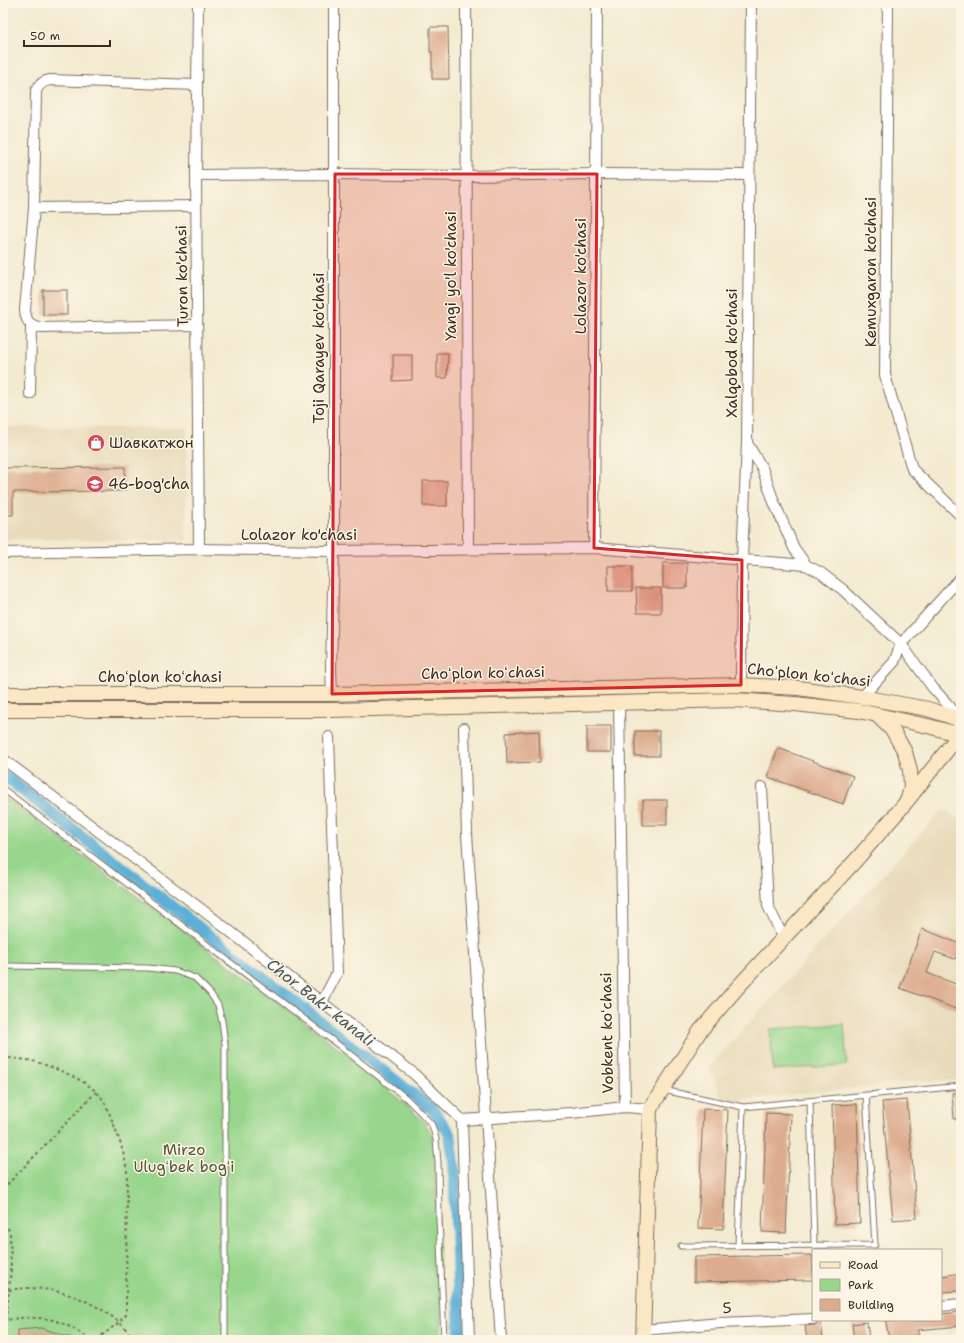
<svg xmlns="http://www.w3.org/2000/svg" width="964" height="1343" viewBox="0 0 964 1343" font-family="'Shantell Sans',sans-serif">
<rect width="100%" height="100%" fill="#fcf5e5"/>
<filter id="ink" filterUnits="userSpaceOnUse"><feTurbulence type="fractalNoise" baseFrequency=".025" numOctaves="2"/><feDisplacementMap in="SourceGraphic" scale="8" xChannelSelector="R" yChannelSelector="G"/><feConvolveMatrix kernelMatrix="1 2 1 2 8 2 1 2 1" color-interpolation-filters="sRGB"/></filter>
<filter id="wash" filterUnits="userSpaceOnUse"><feTurbulence type="fractalNoise" baseFrequency=".012" numOctaves="4" result="noise"/><feDisplacementMap in="SourceGraphic" scale="16" xChannelSelector="R" yChannelSelector="G"/><feGaussianBlur stdDeviation="0.9" result="paint"/><feColorMatrix in="noise" values="0 0 0 0 0 0 0 0 0 0 0 0 0 0 0 0 0 1.4 0 .05"/><feComposite in="paint" operator="in"/></filter>
<g filter="url(#wash)">
<rect width="100%" height="100%" fill="#f3ead0"/>
<g fill="#e8daba">
<path d="M 3,427 L 187,428 L 186,540 L 3,539 Z"/>
<path d="M 942,810 L 961,819 L 961,1081 L 926,1080 L 723,1102 L 709,1067 Z"/>
</g>
<g fill="#97d68c" stroke="#698055">
<path d="M 3,796 L 335,1045 L 390,1091 L 425,1123 L 432,1135 L 435,1161 L 442,1340 L 3,1340 Z"/>
<path d="M 844,1024 L 847,1065 L 773,1070 L 770,1029 Z"/>
</g>
<g fill="none" stroke-linecap="round" stroke-linejoin="round">
<path stroke="#5cafd7" stroke-width="12" d="M 3,775 L 432,1109 L 450,1134 L 454,1163 L 460,1340"/>
</g>
<g id="blocks">
<g fill="#ddac8e">
<path d="M 430,27 L 448,27 L 449,79 L 432,79 L 432,52 L 430,52 Z"/>
<rect x="43" y="290" width="24" height="25"/>
<path d="M 437,353 L 448,353 L 447,378 L 437,378 Z"/>
<path d="M 393,355 L 412,355 L 412,380 L 393,381 Z"/>
<path d="M 125,467 L 125,491 L 13,492 L 13,515 L 3,515 L 3,468 Z"/>
<rect x="423" y="481" width="24" height="25"/>
<rect x="663" y="563" width="24" height="25"/>
<rect x="608" y="566" width="24" height="25"/>
<path d="M 636,588 L 661,588 L 661,613 L 637,613 Z"/>
<rect x="587" y="726" width="24" height="26"/>
<path d="M 539,731 L 540,762 L 507,763 L 506,733 Z"/>
<rect x="635" y="731" width="24" height="25"/>
<path d="M 778,748 L 853,776 L 843,804 L 768,777 Z"/>
<rect x="643" y="800" width="24" height="25"/>
<path d="M 922,929 L 961,944 L 961,959 L 956,957 L 955,959 L 935,952 L 927,973 L 961,986 L 961,1011 L 900,988 Z"/>
<path d="M 961,1092 L 961,1119 L 954,1119 L 952,1093 Z"/>
<path d="M 907,1100 L 917,1218 L 893,1220 L 882,1102 Z"/>
<path d="M 857,1104 L 860,1223 L 835,1224 L 832,1105 Z"/>
<path d="M 703,1109 L 728,1110 L 723,1229 L 698,1228 Z"/>
<path d="M 766,1113 L 791,1114 L 786,1233 L 762,1232 Z"/>
<path d="M 812,1255 L 813,1280 L 694,1282 L 694,1257 Z"/>
<path d="M 961,1273 L 961,1291 L 941,1292 L 941,1276 Z"/>
<path d="M 961,1312 L 961,1326 L 917,1330 L 919,1335 L 889,1340 L 886,1321 L 941,1320 L 941,1314 Z"/>
<path d="M 821,1321 L 823,1340 L 807,1340 L 805,1326 L 814,1325 Z"/>
<path d="M 867,1322 L 869,1340 L 854,1340 L 852,1324 Z"/>
<path d="M 41,1328 L 72,1338 L 72,1340 L 18,1340 L 18,1330 Z"/>
</g>
</g>
</g>
<g filter="url(#ink)">
<use href="#blocks" fill-opacity="0" stroke="#7b6d5c" stroke-width="1"/>
<g fill="none" stroke-linecap="round" stroke-linejoin="round">
<defs>
<g id="service">
<path d="M 3,789 L 337,1044 L 406,1098 L 422,1114 L 432,1125 L 436,1139 L 438,1162 L 439,1218 L 444,1340"/>
<path d="M 3,966 L 148,968 L 175,971 L 195,978 L 210,993 L 218,1005 L 222,1021 L 225,1044 L 225,1340"/>
<path d="M 663,1090 L 743,1107 L 961,1086"/>
<path d="M 810,1101 L 814,1245"/>
<path d="M 681,1246 L 875,1245 L 866,1095"/>
<path d="M 738,1246 L 743,1107"/>
</g>
<g id="minor">
<path d="M 198,3 L 196,175 L 199,549"/>
<path d="M 466,3 L 468,549"/>
<path d="M 751,3 L 747,443 L 762,468 L 774,502 L 794,548 L 806,565 L 821,573 L 842,589 L 901,644 L 933,688 L 961,719"/>
<path d="M 888,3 L 885,375 L 912,469 L 961,516"/>
<path d="M 197,85 L 50,80 C 43,81 39,84 36,91 L 34,208 L 25,310 C 26,322 29,324 40,328 L 197,325"/>
<path d="M 196,175 L 335,174 L 466,176 L 597,174 L 748,175"/>
<path d="M 34,208 L 196,206"/>
<path d="M 30,394 L 31,325"/>
<path d="M 594,548 L 597,3"/>
<path d="M 3,553 L 199,549 L 334,551 L 594,548 L 806,565"/>
<path d="M 741,685 L 742,560 L 747,443"/>
<path d="M 332,694 L 331,668 L 334,551 L 334,3"/>
<path d="M 862,697 L 894,662 L 901,644 L 961,577"/>
<path d="M 619,702 L 625,1107"/>
<path d="M 464,728 L 467,834 L 501,1340"/>
<path d="M 3,759 L 205,912 L 413,1073 L 462,1120 L 469,1340"/>
<path d="M 762,787 L 768,906 L 783,937"/>
<path d="M 322,1002 L 337,973 L 329,737"/>
<path d="M 462,1120 L 571,1113 L 625,1107 L 650,1109"/>
<path d="M 941,1306 L 961,1304"/>
<path d="M 643,1330 L 720,1323 L 813,1319"/>
</g>
<g id="secondary">
<path d="M 3,694 L 332,694 L 741,685 L 798,688 L 862,697 L 928,709 L 961,720"/>
<path d="M 3,710 L 331,710 L 734,700 L 795,704 L 859,711 L 928,726 L 961,735"/>
<path d="M 877,715 L 893,731 L 905,752 L 910,770 L 911,786 L 908,799"/>
<path d="M 643,1340 L 650,1109 L 700,1031 L 737,988 L 856,860 L 903,806 L 959,735 L 960,727"/>
</g>
</defs>
<use href="#service" stroke="#7b6d5c" stroke-width="7"/>
<use href="#minor" stroke="#7b6d5c" stroke-width="12"/>
<use href="#secondary" stroke="#7b6d5c" stroke-width="16"/>
<g stroke="#7b6d5c" stroke-width="2" stroke-dasharray="3 3" stroke-linecap="butt">
<path d="M 3,1057 C 14,1059 26,1059 36,1062 C 56,1068 89,1081 101,1097 C 107,1105 110,1116 114,1125 C 120,1141 125,1156 127,1172 L 126,1315 L 118,1323 L 96,1340"/>
<path d="M 3,1189 L 96,1092"/>
<path d="M 3,1224 L 10,1231 L 11,1269 L 6,1320"/>
<path d="M 3,1269 L 11,1269"/>
<path d="M 3,1292 C 43,1278 112,1303 134,1340"/>
<path d="M 3,1322 C 13,1316 44,1317 56,1321 C 69,1325 81,1333 92,1340"/>
</g>
<use href="#service" stroke="#fff" stroke-width="5"/>
<use href="#minor" stroke="#fff" stroke-width="10"/>
<use href="#secondary" stroke="#fbe7c3" stroke-width="14"/>
</g>
</g>
<path fill="#d62828" fill-opacity="0.2" stroke="#d62828" stroke-width="3" stroke-linejoin="round" d="M 335,174 L 597,174 L 594,548 L 742,560 L 741,685 L 332,694 Z"/>
<defs>
<symbol id="shop-disc" viewBox="-11 -11 22 22"><circle r="9.5" fill="#d1495b" stroke="#fcf5e5"/><path d="M-5-2.5h2.3a2.7 3.5 0 0 1 5.4 0H5L5.5 6h-11ZM-1.5-2.5h3a1.5 2.3 0 0 0-3 0Z" fill="#fff"/></symbol>
<symbol id="school-disc" viewBox="-11 -11 22 22"><circle r="9.5" fill="#d1495b" stroke="#fcf5e5"/><path d="M0-5L7-2L0 1L-7-2ZM-4 1L0 2.5L4 1V4Q0 6-4 4Z" fill="#fff"/></symbol>
</defs>
<g fill-rule="evenodd">
<use href="#shop-disc" x="86" y="433" width="20" height="20"/>
<use href="#school-disc" x="85" y="474" width="20" height="20"/>
</g>
<g text-anchor="middle" stroke-width="3" stroke-linejoin="round" paint-order="stroke">
<g font-size="15" fill="#3b2a1e" stroke="#fcf5e5">
<text transform="translate(871 272) rotate(-90)" y="5">Kemuxgaron ko'chasi</text>
<text transform="translate(182 276) rotate(-91)" y="5">Turon ko'chasi</text>
<text transform="translate(451 276) rotate(-90)" y="5">Yangi yo'l ko'chasi</text>
<text transform="translate(581 276) rotate(-90)" y="5">Lolazor ko'chasi</text>
<text transform="translate(319 348) rotate(-90)" y="5">Toji Qarayev ko'chasi</text>
<text transform="translate(732 353) rotate(-90)" y="5">Xalqobod ko'chasi</text>
<text x="299" y="540">Lolazor ko'chasi</text>
<text transform="translate(483 673) rotate(-1)" y="5">Choʻplon koʻchasi</text>
<text transform="translate(809 675) rotate(6)" y="5">Choʻplon koʻchasi</text>
<text x="160" y="682">Choʻplon koʻchasi</text>
<text transform="translate(607 1033) rotate(-91)" y="5">Vobkent koʻchasi</text>
<text transform="translate(727 1308) rotate(-3)" y="5">5</text>
</g>
<g font-size="15" fill="#3b2a1e" stroke="#fcf5e5" text-anchor="start">
<text x="109" y="448">Шавкатжон</text>
<text x="108" y="489">46-bog'cha</text>
</g>
<g font-size="15" fill="#52553a" stroke="#fcf5e5">
<text x="184" y="1155">Mirzo<tspan x="184" dy="17">Ulugʻbek bogʻi</tspan></text>
</g>
<g font-size="16" font-style="italic" fill="#47595f" stroke="#fcf5e5">
<text transform="translate(321 1002) rotate(38)" y="6">Chor Bakr kanali</text>
</g>
</g>
<rect width="964" height="1343" fill="none" stroke="#fcf5e5" stroke-width="16"/>
<rect x="812" y="1249" width="130" height="72" fill="#fcf5e5" stroke="#afa495"/>
<rect x="820" y="1262" width="20" height="6" fill="#fbe7c3" stroke="#afa495"/>
<text x="848" y="1269" font-size="12" fill="#3b2a1e">Road</text>
<rect x="820" y="1279" width="20" height="12" fill="#97d68c" stroke="#afa495"/>
<text x="848" y="1289" font-size="12" fill="#3b2a1e">Park</text>
<rect x="820" y="1299" width="20" height="12" fill="#ddac8e" stroke="#afa495"/>
<text x="848" y="1309" font-size="12" fill="#3b2a1e">Building</text>
<path d="M24 40v6h86v-6" fill="none" stroke="#3b2a1e" stroke-width="2"/>
<text x="30" y="40" font-size="12" fill="#3b2a1e" stroke="#fcf5e5" stroke-width="3" paint-order="stroke">50 m</text>
</svg>
